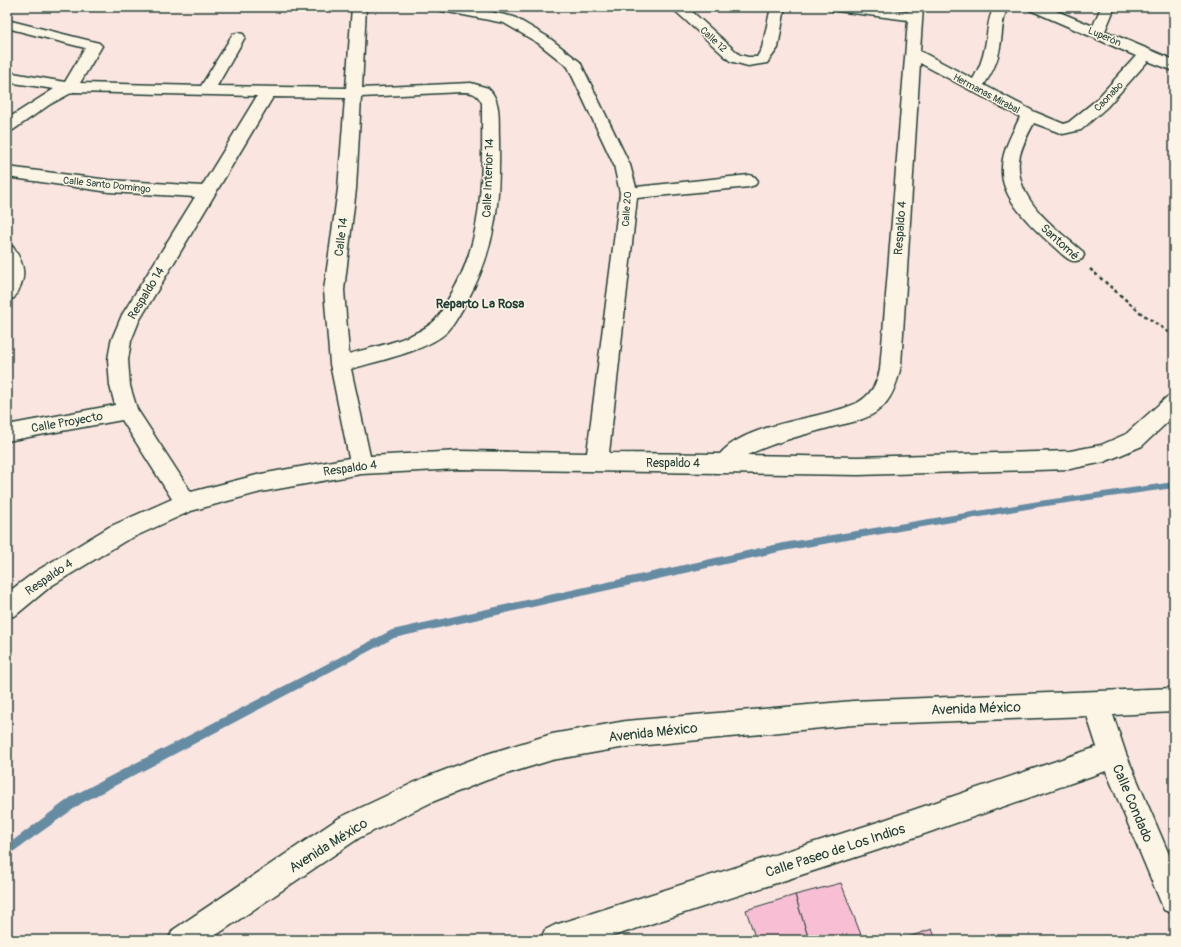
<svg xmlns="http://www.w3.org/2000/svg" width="1181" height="947" viewBox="0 0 1181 947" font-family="Pangolin,sans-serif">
<rect width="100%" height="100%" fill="#fbe5e0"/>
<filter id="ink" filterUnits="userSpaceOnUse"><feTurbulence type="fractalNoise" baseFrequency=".025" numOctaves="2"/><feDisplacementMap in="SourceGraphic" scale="8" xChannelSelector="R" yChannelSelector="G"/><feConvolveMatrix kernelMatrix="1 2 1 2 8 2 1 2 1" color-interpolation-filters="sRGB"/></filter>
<g filter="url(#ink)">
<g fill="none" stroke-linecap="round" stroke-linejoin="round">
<path fill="#658ca3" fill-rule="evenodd" d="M 1174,482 L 1174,488 L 1039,507 L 783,551 L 394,638 L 82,803 L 7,856 L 7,845 L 74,795 L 392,630 L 783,543 L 1039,501 Z"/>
</g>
<g fill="#f8bfd4" stroke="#1f3d34">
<path d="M 841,883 L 863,940 L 809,940 L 795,895 Z"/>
<path d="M 795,895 L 809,940 L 756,940 L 746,910 Z"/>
<path d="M 932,929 L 936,940 L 900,940 Z"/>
</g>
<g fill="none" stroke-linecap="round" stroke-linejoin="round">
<defs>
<g id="minor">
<path d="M 352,7 L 366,7 L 362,88 L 471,83 L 488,88 C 502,101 498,121 499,139 C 500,200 497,247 467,301 C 461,311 455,324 447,332 C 427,351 377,361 351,369 L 370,456 L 459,451 L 587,453 L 620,193 L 614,165 L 568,67 L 538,43 L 504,23 L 443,11 L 438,10 L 436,7 L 469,7 L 514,17 L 548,37 L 580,62 L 630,165 L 636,187 L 749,175 L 755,177 L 758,181 L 755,185 L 749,187 L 637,198 L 609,453 L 720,454 C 747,422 820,420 857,403 C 871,395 876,385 880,370 L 908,20 L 837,11 L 832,10 L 830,7 L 871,7 L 908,12 L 909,7 L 923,7 L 920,51 L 973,79 C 979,69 983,58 985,47 C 988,33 987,20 994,7 L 1008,7 C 1001,20 1003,33 1000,47 C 998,61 992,73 984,85 L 1035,112 L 1064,124 L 1069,122 L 1095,101 L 1136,56 L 1030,10 L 1028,7 L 1047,7 L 1093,26 L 1101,7 L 1115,7 L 1105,31 L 1174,60 L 1174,71 L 1148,61 L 1107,107 L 1081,130 L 1063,134 L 1034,123 C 1028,134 1021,147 1019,160 C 1015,200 1055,228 1082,251 L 1084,255 L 1082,259 C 1077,261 1074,262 1070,260 C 1064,257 1058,250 1053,246 C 1034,229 1002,200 1002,172 C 1001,152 1012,134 1020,117 L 920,63 L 901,365 C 898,380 893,398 880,409 C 868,420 848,423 832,427 C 803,435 775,442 747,455 L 858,457 L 1070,451 L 1101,445 L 1126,434 L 1167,397 L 1174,395 L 1174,416 L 1142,446 L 1104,462 L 1070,469 L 858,475 L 459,469 L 361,474 L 261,492 L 191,511 L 125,541 L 51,586 L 16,615 L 7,618 L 7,593 L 35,572 L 109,527 L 172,499 L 122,420 L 7,441 L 7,425 L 115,405 L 110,386 L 108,360 L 111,341 L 122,315 L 195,197 L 109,192 L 7,177 L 7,167 L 109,180 L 202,186 L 257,96 L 73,92 L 49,105 L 13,130 L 7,131 L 7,119 L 54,89 L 7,82 L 7,72 L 65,82 L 85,48 L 7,28 L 7,20 L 99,43 L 102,46 L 80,83 L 201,86 L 231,37 L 233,34 L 238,33 L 243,34 L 245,37 L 217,86 L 346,88 ZM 461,92 C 472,92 477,93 482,103 C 482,171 486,241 447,301 C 443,308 439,318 432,323 C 409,341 376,346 349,354 L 344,290 L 356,189 L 361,97 ZM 273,97 L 345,98 L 338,189 L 324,290 L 330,364 L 349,458 L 261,474 L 191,492 L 137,409 L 130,386 L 128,360 L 131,341 L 139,321 Z"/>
<path d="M 671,7 L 687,7 L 740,55 L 748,57 L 757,57 L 762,48 L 771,7 L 785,7 L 778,48 L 767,63 L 748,66 L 730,61 Z"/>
<path d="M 7,245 L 13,247 C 26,266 27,279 14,298 L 7,300 Z"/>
<path d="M 1174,688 L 1174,712 L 1113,715 L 1126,754 L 1174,866 L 1174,914 L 1164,910 L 1106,771 L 878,850 L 601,940 L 540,940 L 545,930 L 555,925 L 878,822 L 1097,747 L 1087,716 L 853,725 L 626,747 L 552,760 L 487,780 L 432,802 L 359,838 L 209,940 L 168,940 L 173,930 L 339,818 L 424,778 L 487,754 L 552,734 L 626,721 L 853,701 Z"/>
</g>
</defs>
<use href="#minor" stroke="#1f3d34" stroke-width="3"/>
<path stroke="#1f3d34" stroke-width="2.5" stroke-dasharray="3.5 3" stroke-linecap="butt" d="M 1090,269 L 1141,313 L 1174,336"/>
<use href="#minor" fill="#fcf5e5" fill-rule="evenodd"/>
</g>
</g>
<g text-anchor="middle" stroke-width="3" stroke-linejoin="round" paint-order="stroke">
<g font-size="10" fill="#1f3d34" stroke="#fcf5e5">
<text transform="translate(1105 36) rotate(23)" y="4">Luperón</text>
<text transform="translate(714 39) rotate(43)" y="4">Calle 12</text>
<text transform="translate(987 93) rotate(28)" y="4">Hermanas Mirabal</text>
<text transform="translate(1108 96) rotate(-46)" y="4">Caonabo</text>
<text transform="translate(107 184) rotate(6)" y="4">Calle Santo Domingo</text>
<text transform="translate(626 209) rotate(-86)" y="4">Calle 20</text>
</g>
<g font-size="12" fill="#1f3d34" stroke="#fcf5e5">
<text transform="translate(488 178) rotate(-88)" y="4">Calle Interior 14</text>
<text transform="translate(900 228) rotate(-86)" y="4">Respaldo 4</text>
<text transform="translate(341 237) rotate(-83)" y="4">Calle 14</text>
<text transform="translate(1060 242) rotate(42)" y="4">Santomé</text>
<text transform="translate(146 293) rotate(-59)" y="4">Respaldo 14</text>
<text transform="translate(67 422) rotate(-10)" y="4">Calle Proyecto</text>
<text x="673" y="467">Respaldo 4</text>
<text transform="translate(350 468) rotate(-8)" y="4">Respaldo 4</text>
<text transform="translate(49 577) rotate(-34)" y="4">Respaldo 4</text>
</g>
<g font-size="13" font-weight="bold" fill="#1f3d34" stroke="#fcf5e5">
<text x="480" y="308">Reparto La Rosa</text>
</g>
<g font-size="14" fill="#1f3d34" stroke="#fcf5e5">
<text transform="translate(976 708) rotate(-2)" y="5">Avenida México</text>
<text transform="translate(653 732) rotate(-6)" y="5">Avenida México</text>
<text transform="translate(1133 803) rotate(67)" y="5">Calle Condado</text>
<text transform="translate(328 845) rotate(-32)" y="5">Avenida México</text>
<text transform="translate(835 850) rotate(-18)" y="5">Calle Paseo de Los Indios</text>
</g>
</g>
<rect width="1181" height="947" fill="none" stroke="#fcf5e5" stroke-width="24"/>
<rect x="12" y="12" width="1157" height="923" fill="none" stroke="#1f3d34" stroke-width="1.5" filter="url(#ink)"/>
</svg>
